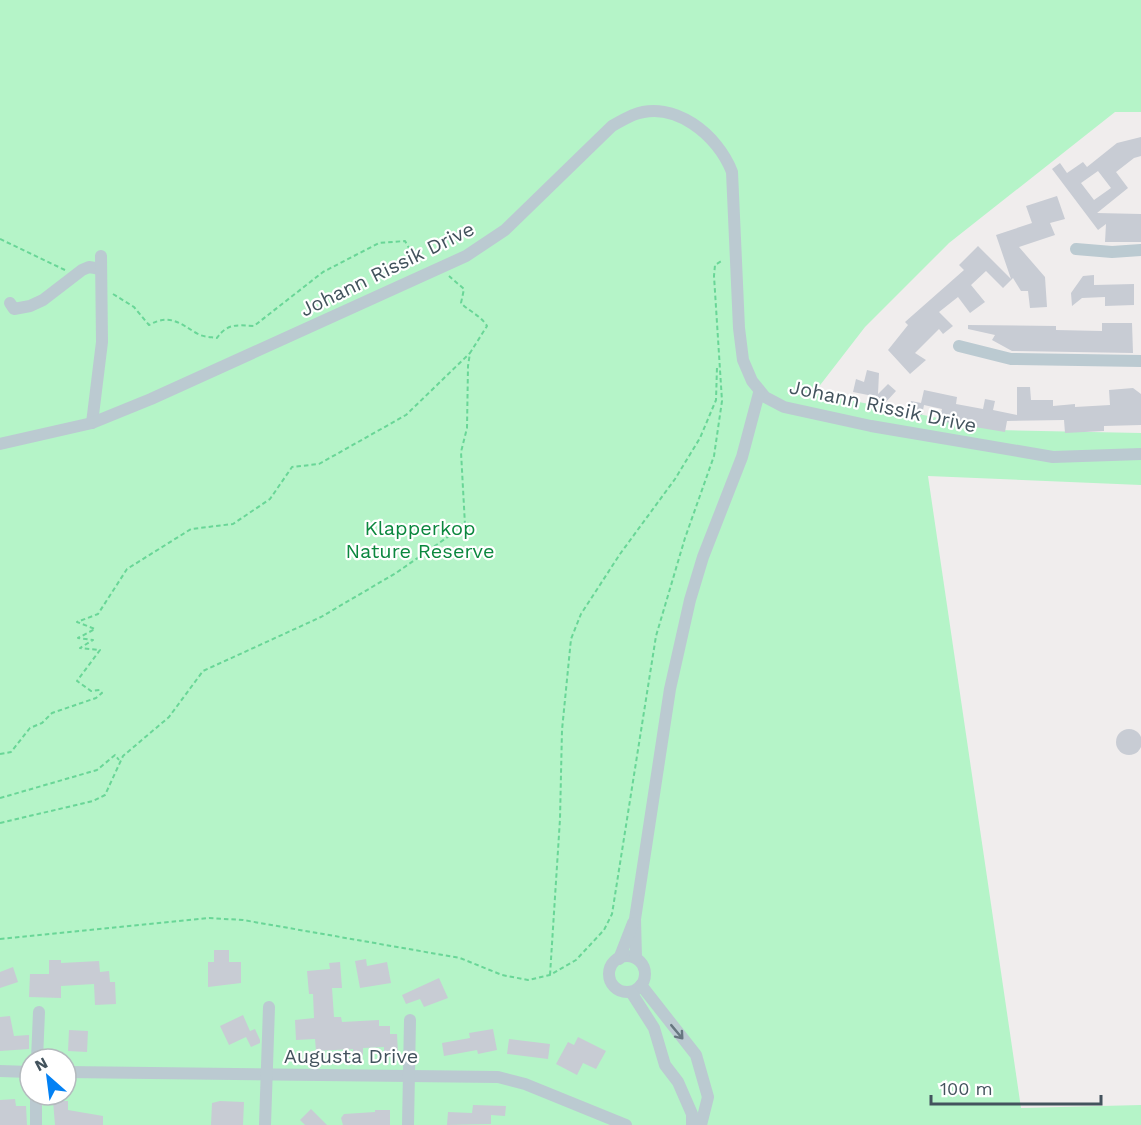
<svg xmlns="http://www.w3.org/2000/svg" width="1141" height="1125" viewBox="0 0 1141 1125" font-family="'Work Sans',sans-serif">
<rect width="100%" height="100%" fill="#f0eded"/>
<path fill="#b5f4c8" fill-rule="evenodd" d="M 0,0 L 1141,0 L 1141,112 L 1115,112 L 949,243 L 865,327 L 814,393 L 998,430 L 1141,433 L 1141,485 L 928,476 L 1021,1108 L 1141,1105 L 1141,1125 L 0,1125 ZM 30,1059 L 66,1059 L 66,1095 L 30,1095 Z"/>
<g fill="#c8ccd4" fill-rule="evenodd">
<path d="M 1141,137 L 1141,156 L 1134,158 L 1116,172 L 1128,188 L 1097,213 L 1141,214 L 1141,242 L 1105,242 L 1106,224 L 1098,230 L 1052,169 L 1060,163 L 1067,173 L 1083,162 L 1087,167 L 1117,143 ZM 1098,171 L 1111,188 L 1094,200 L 1081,183 Z"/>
<path d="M 1057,196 L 1065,219 L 1050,223 L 1055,235 L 1019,247 L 1045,277 L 1047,307 L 1030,308 L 1028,291 L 1021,291 L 1013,278 L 1003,288 L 986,271 L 971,285 L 985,302 L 970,313 L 958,297 L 939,312 L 953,326 L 943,334 L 939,329 L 915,353 L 926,360 L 910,374 L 888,350 L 908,325 L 905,322 L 964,270 L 959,265 L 978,246 L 1011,279 L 996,235 L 1032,223 L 1026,206 Z"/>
<path d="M 1094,275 L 1094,285 L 1134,284 L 1134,305 L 1105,306 L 1105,297 L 1082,298 L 1072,306 L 1071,293 L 1083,276 Z"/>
<path d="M 1102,323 L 1132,323 L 1133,353 L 1012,351 L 992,340 L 995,335 L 968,329 L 968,325 L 1056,326 L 1056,330 L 1102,331 Z"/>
<path d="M 867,370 L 879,373 L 878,394 L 888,384 L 896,391 L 885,403 L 878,397 L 853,392 L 856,379 L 864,382 Z"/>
<path d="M 1017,387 L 1030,387 L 1031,400 L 1053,400 L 1053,406 L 1075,404 L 1075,407 L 1110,405 L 1109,390 L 1133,388 L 1141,394 L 1141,425 L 1104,426 L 1104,431 L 1065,433 L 1064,420 L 1007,421 L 1005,432 L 939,421 L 942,409 L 924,405 L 922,415 L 908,412 L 911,401 L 921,403 L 924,390 L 957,397 L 956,404 L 983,409 L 985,399 L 995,401 L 993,410 L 1017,415 Z"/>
<circle cx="1129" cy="742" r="13"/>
<path d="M 214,950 L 229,950 L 229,962 L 241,962 L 241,983 L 208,987 L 208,962 L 214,962 Z"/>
<path d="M 366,959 L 367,966 L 387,962 L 391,983 L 360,988 L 355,961 Z"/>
<path d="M 49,960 L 61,960 L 61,963 L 99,961 L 100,972 L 109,971 L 110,982 L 115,982 L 116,1004 L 95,1005 L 94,984 L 61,986 L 61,998 L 29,997 L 30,974 L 49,974 Z"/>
<path d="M 340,962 L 342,988 L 332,988 L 334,1017 L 341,1017 L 342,1022 L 379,1020 L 379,1026 L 390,1026 L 390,1034 L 397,1034 L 398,1054 L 384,1055 L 384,1047 L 363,1048 L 363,1055 L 353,1056 L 353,1049 L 316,1051 L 315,1039 L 296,1040 L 295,1020 L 314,1018 L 313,994 L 309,994 L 307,971 L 330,969 L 329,963 Z"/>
<path d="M 13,967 L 18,982 L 0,988 L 0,972 Z"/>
<path d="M 439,978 L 448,998 L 424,1007 L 420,999 L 406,1004 L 402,995 Z"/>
<path d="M 243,1015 L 250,1031 L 255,1029 L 260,1040 L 260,1043 L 251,1047 L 246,1037 L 229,1045 L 220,1026 Z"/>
<path d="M 10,1016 L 14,1036 L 29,1035 L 29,1049 L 0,1051 L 0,1017 Z"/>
<path d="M 493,1029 L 497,1050 L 478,1054 L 477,1050 L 444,1056 L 442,1043 L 470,1038 L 469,1033 Z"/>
<path d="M 69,1030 L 88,1031 L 87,1052 L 68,1051 Z"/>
<path d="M 578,1037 L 606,1051 L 596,1069 L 583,1063 L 577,1075 L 556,1064 L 568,1042 L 574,1045 Z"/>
<path d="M 509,1039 L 550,1044 L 548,1059 L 507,1054 Z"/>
<path d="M 15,1099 L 16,1106 L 26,1106 L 27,1125 L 0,1125 L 0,1100 Z"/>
<path d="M 53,1101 L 68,1101 L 68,1110 L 103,1116 L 103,1125 L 55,1125 Z"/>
<path d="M 220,1101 L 244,1102 L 243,1125 L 211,1125 L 212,1103 Z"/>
<path d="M 473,1105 L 506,1106 L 505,1116 L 491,1115 L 491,1124 L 447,1125 L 448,1112 L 472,1113 Z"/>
<path d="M 311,1109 L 327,1125 L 305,1125 L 300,1120 Z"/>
<path d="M 375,1110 L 390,1110 L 390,1125 L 343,1125 L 341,1118 L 344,1114 L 375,1112 Z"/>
</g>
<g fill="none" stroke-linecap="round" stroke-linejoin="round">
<g stroke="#69d697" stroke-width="2" stroke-dasharray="4.5 3" stroke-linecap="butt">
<path d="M 0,239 L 65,270"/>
<path d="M 113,294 L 134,307 L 149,325 C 171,313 180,324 198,334 C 203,337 211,337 217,338 C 227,323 238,325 254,326 L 323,272 L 379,243 L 405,241 L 418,264"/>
<path d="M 0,754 L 11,752 L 30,728 L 42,723 L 52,713 L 96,698 L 102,693 L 100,690 L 91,691 L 77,681 L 100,650 L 80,648 L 93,640 L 78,638 L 95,629 L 77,622 L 98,614 L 127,569 L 191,529 L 233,524 L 270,499 L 292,467 L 319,464 L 406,415 L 470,353"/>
<path d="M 0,798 L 97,770 L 115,755 L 119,760"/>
<path d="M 0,823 L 93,801 L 105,795 L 123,756 L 169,717 L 203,671 L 321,617 L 396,573 L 465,525 L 461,452 L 467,428 L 468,366 L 470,353 L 487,326 C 480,315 470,312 461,303 L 464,289 L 449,276"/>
<path d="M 0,939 L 209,918 L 243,920 L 460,958 L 502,975 L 528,980 L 550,975 L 576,960 L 604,930 L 612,914 L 656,636 L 685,538 L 714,456 L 722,401 L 714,276 L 715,265 L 723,260"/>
<path d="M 550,975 L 560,819 L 562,730 L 571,639 L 581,614 L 620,554 L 675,479 L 700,438 L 716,400 L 717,367"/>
</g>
<g stroke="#bbcad1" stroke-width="12">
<path d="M 1076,249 L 1112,252 L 1141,250"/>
<path d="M 10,303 L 14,309 L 30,306 L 43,300 L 82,270 L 89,267 L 101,269"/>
<path d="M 959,346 L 1011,359 L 1141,361"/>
<path d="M 92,423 L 102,342 L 101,256"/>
<path d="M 0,444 L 92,423 L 151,399 L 466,256 L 505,230 L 612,126 C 619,122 626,118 633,115 C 674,99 718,135 732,172 L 739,328 L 743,360 L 752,381 L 765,397 L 784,407 L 871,426 L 1053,457 L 1141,454"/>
<circle cx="627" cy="974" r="18"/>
<path d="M 636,958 L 635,919 L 670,689 L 690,600 L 703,557 L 742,457 L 759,393"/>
<path d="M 619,959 L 633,923"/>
<path d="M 641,985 L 696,1055 L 708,1097 L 701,1125"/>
<path d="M 631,992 L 654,1028 L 665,1065 L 678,1082 L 692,1114 L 692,1125"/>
<path d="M 37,1059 L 39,1012"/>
<path d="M 0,1071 L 30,1072"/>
<path d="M 66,1072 L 498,1077 L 525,1084 L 626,1125"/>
<path d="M 36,1125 L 36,1095"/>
<path d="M 265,1125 L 269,1007"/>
<path d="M 408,1125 L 410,1020"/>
</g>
</g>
<defs><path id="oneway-shaft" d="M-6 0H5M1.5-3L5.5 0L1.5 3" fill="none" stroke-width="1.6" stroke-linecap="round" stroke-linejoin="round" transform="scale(1.5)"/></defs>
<use stroke="#677780" href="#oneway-shaft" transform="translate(677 1032) rotate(50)"/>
<g text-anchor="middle" stroke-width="4.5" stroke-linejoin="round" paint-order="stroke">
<g font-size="20" fill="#43535d" stroke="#fff">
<text transform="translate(387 269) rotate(-26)" y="7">Johann Rissik Drive</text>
<text transform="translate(883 406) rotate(12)" y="7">Johann Rissik Drive</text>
<text x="351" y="1063">Augusta Drive</text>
</g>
<g font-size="20" fill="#0b873e" stroke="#fff">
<text x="420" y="535">Klapperkop<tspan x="420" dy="23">Nature Reserve</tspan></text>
</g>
</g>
<g transform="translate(48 1077) rotate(332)"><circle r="28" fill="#ffffff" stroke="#b4babe" stroke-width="1.5"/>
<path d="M0-4.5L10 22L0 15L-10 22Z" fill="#0381f4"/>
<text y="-9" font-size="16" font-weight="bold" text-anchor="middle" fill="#43535d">N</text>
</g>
<path d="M931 1095v9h170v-9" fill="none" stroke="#43535d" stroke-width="3"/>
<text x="940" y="1095" font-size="18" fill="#43535d" stroke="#ffffff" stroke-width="4.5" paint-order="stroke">100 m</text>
</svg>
